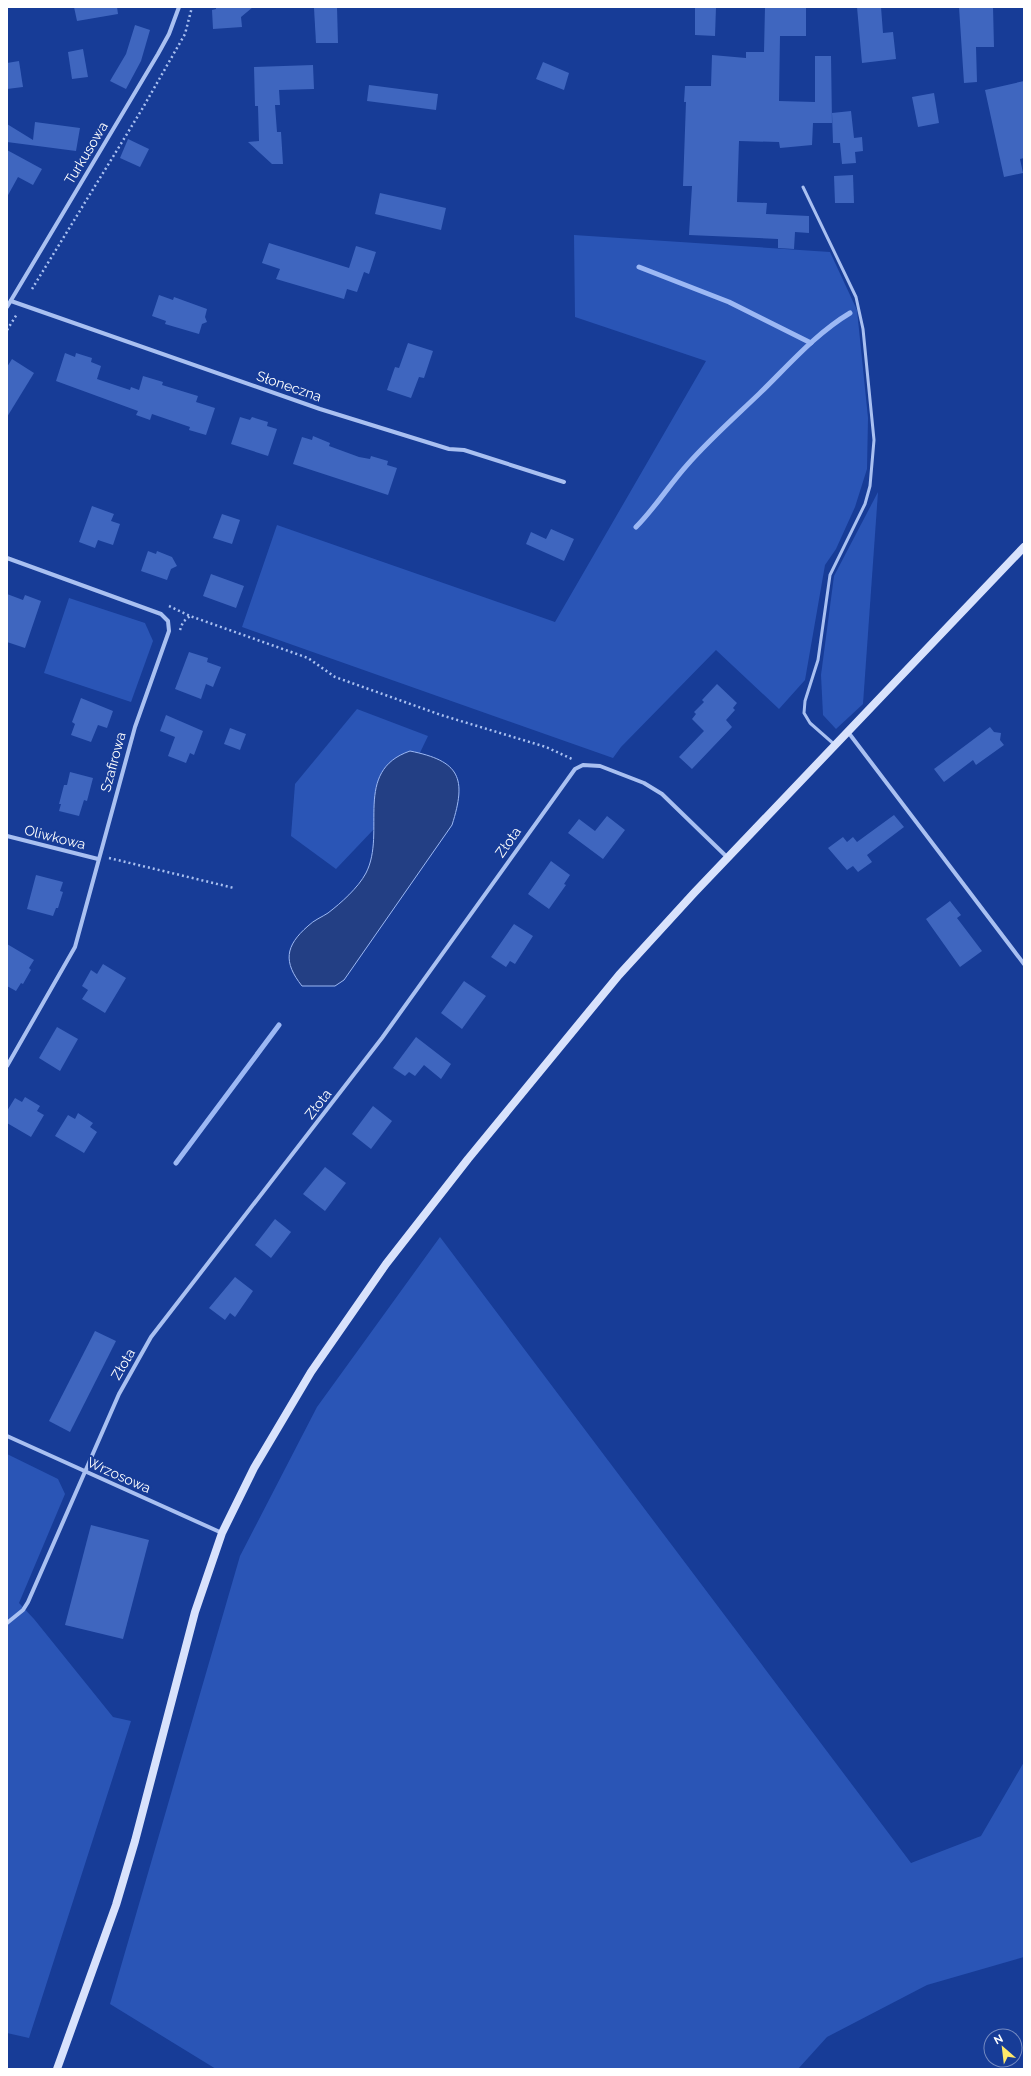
<svg xmlns="http://www.w3.org/2000/svg" width="1031" height="2076" viewBox="0 0 1031 2076" font-family="Raleway,sans-serif">
<rect width="100%" height="100%" fill="#173c97"/>
<g fill="#2a55b6">
<path d="M 574,235 L 830,252 L 857,310 L 868,418 L 867,469 L 855,507 L 836,549 L 825,565 L 805,680 L 779,709 L 716,650 L 621,747 L 613,758 L 242,627 L 277,525 L 555,622 L 706,361 L 575,317 Z"/>
<path d="M 878,492 L 863,704 L 836,729 L 823,715 L 821,675 L 834,576 Z"/>
<path d="M 69,598 L 145,623 L 153,641 L 131,702 L 44,673 Z"/>
<path d="M 357,709 L 428,736 L 393,809 L 336,869 L 291,836 L 295,784 Z"/>
<path d="M 440,1237 L 911,1863 L 981,1836 L 1024,1762 L 1024,1957 L 927,1985 L 827,2037 L 798,2069 L 216,2069 L 110,2004 L 240,1556 L 317,1407 Z"/>
<path d="M 7,1454 L 58,1479 L 65,1494 L 19,1603 L 34,1619 L 113,1717 L 131,1721 L 29,2038 L 7,2033 Z"/>
</g>
<path fill="#233f84" stroke="#9cb8f4" d="M 410,751 C 460,761 467,778 452,825 L 344,980 L 335,986 L 302,986 C 283,962 285,946 308,926 C 314,920 322,917 328,913 C 341,903 358,888 366,873 C 387,832 352,771 410,751 Z"/>
<g fill="none" stroke-linecap="round" stroke-linejoin="round">
<g stroke="#9cb8f4" stroke-width="5">
<path d="M 639,267 L 729,302 L 811,343"/>
<path d="M 636,527 C 655,508 669,485 688,464 C 710,439 735,417 759,394 C 788,366 815,334 850,313"/>
<path d="M 176,1163 L 279,1025"/>
</g>
</g>
<g fill="#3f66bf">
<path d="M 74,7 L 117,7 L 118,14 L 77,21 Z"/>
<path d="M 216,7 L 253,7 L 241,17 L 242,27 L 213,29 L 212,10 L 216,9 Z"/>
<path d="M 337,7 L 338,43 L 316,43 L 314,8 Z"/>
<path d="M 695,7 L 716,7 L 715,36 L 695,35 Z"/>
<path d="M 765,7 L 806,7 L 806,36 L 780,36 L 779,101 L 815,102 L 815,56 L 831,56 L 832,123 L 813,123 L 812,145 L 780,148 L 779,142 L 739,141 L 737,202 L 767,203 L 766,214 L 809,216 L 809,233 L 795,232 L 794,249 L 778,248 L 778,239 L 689,235 L 692,186 L 683,186 L 686,102 L 684,102 L 685,86 L 711,86 L 712,55 L 746,58 L 746,52 L 764,52 Z"/>
<path d="M 857,7 L 881,7 L 883,33 L 893,32 L 896,59 L 862,63 Z"/>
<path d="M 959,7 L 993,7 L 994,47 L 976,47 L 977,82 L 964,83 Z"/>
<path d="M 135,25 L 150,30 L 141,61 L 126,89 L 110,81 L 126,54 Z"/>
<path d="M 83,49 L 88,77 L 72,79 L 68,52 Z"/>
<path d="M 19,61 L 23,87 L 7,89 L 7,63 Z"/>
<path d="M 543,62 L 569,73 L 564,90 L 536,79 Z"/>
<path d="M 313,65 L 314,89 L 279,90 L 280,105 L 275,105 L 277,132 L 281,132 L 283,164 L 272,164 L 248,142 L 259,141 L 258,106 L 255,106 L 254,67 Z"/>
<path d="M 1024,81 L 1024,158 L 1020,159 L 1023,173 L 1004,177 L 985,90 Z"/>
<path d="M 369,85 L 438,94 L 436,110 L 367,101 Z"/>
<path d="M 934,93 L 939,123 L 918,127 L 912,97 Z"/>
<path d="M 851,111 L 854,138 L 862,137 L 863,151 L 855,152 L 856,163 L 842,164 L 840,143 L 833,143 L 832,113 Z"/>
<path d="M 35,122 L 80,128 L 76,151 L 7,142 L 7,124 L 33,140 Z"/>
<path d="M 128,139 L 149,149 L 140,167 L 120,158 Z"/>
<path d="M 7,150 L 42,169 L 33,185 L 18,177 L 7,197 Z"/>
<path d="M 853,175 L 854,203 L 835,203 L 834,176 Z"/>
<path d="M 380,193 L 446,208 L 441,230 L 375,214 Z"/>
<path d="M 269,243 L 349,268 L 356,246 L 376,252 L 369,274 L 364,272 L 357,292 L 347,289 L 344,299 L 276,279 L 280,269 L 262,263 Z"/>
<path d="M 159,295 L 173,300 L 174,297 L 207,309 L 205,317 L 207,322 L 202,324 L 199,334 L 165,324 L 166,321 L 152,316 Z"/>
<path d="M 408,343 L 433,351 L 424,378 L 419,377 L 411,398 L 387,390 L 395,367 L 399,368 Z"/>
<path d="M 65,353 L 75,357 L 76,353 L 92,358 L 91,362 L 101,366 L 97,379 L 130,390 L 131,387 L 139,390 L 143,376 L 163,382 L 162,385 L 198,396 L 196,402 L 215,408 L 206,435 L 189,430 L 190,427 L 152,414 L 150,420 L 136,415 L 138,411 L 56,381 Z"/>
<path d="M 12,359 L 34,373 L 7,417 L 7,367 Z"/>
<path d="M 240,417 L 250,420 L 252,417 L 268,422 L 267,426 L 277,429 L 268,456 L 231,444 Z"/>
<path d="M 313,436 L 330,443 L 329,446 L 359,457 L 370,459 L 371,456 L 388,461 L 387,465 L 397,468 L 388,495 L 293,464 L 302,437 L 312,440 Z"/>
<path d="M 92,506 L 114,514 L 111,521 L 120,524 L 113,545 L 98,540 L 95,548 L 79,542 Z"/>
<path d="M 222,514 L 240,520 L 232,544 L 213,538 Z"/>
<path d="M 551,529 L 574,539 L 564,561 L 526,544 L 531,532 L 546,539 Z"/>
<path d="M 148,551 L 156,554 L 157,551 L 172,557 L 177,566 L 171,569 L 167,580 L 141,571 Z"/>
<path d="M 211,574 L 244,586 L 236,608 L 203,596 Z"/>
<path d="M 7,594 L 23,600 L 25,595 L 41,601 L 25,648 L 7,642 Z"/>
<path d="M 189,652 L 208,658 L 207,662 L 221,667 L 213,687 L 206,684 L 201,699 L 175,689 Z"/>
<path d="M 717,684 L 737,703 L 733,708 L 735,710 L 726,720 L 732,727 L 692,769 L 679,757 L 704,731 L 692,719 L 696,714 L 694,712 L 704,702 L 702,700 Z"/>
<path d="M 81,698 L 113,711 L 107,728 L 98,725 L 91,742 L 71,735 L 75,724 L 72,722 Z"/>
<path d="M 166,715 L 203,731 L 194,755 L 190,753 L 186,763 L 168,756 L 175,737 L 160,731 Z"/>
<path d="M 990,727 L 994,732 L 1001,733 L 1000,740 L 1004,745 L 976,765 L 973,760 L 944,782 L 934,769 Z"/>
<path d="M 230,728 L 246,734 L 240,750 L 224,744 Z"/>
<path d="M 70,772 L 93,778 L 87,801 L 84,800 L 79,816 L 59,811 L 61,804 L 59,804 L 64,785 L 67,785 Z"/>
<path d="M 894,815 L 904,827 L 867,855 L 872,862 L 858,872 L 853,866 L 847,870 L 828,848 L 843,837 L 847,842 L 853,837 L 857,842 Z"/>
<path d="M 607,816 L 625,830 L 603,859 L 568,833 L 579,819 L 595,831 Z"/>
<path d="M 551,861 L 570,875 L 564,884 L 566,885 L 549,909 L 528,894 Z"/>
<path d="M 36,875 L 63,882 L 60,891 L 63,892 L 58,908 L 56,908 L 53,916 L 27,909 Z"/>
<path d="M 950,901 L 961,915 L 957,918 L 982,951 L 960,967 L 926,919 Z"/>
<path d="M 514,924 L 533,936 L 515,964 L 510,961 L 506,967 L 491,957 Z"/>
<path d="M 7,944 L 34,960 L 29,968 L 31,970 L 23,984 L 21,983 L 16,991 L 7,986 Z"/>
<path d="M 103,964 L 126,978 L 105,1013 L 82,999 L 88,990 L 82,986 L 91,970 L 97,974 Z"/>
<path d="M 464,981 L 486,996 L 462,1029 L 441,1013 Z"/>
<path d="M 57,1027 L 78,1039 L 60,1071 L 39,1058 Z"/>
<path d="M 416,1037 L 451,1064 L 441,1079 L 424,1065 L 415,1076 L 409,1072 L 405,1076 L 393,1068 Z"/>
<path d="M 25,1097 L 40,1106 L 37,1111 L 44,1115 L 31,1137 L 7,1123 L 7,1111 L 15,1098 L 22,1102 Z"/>
<path d="M 373,1106 L 392,1121 L 371,1149 L 352,1134 Z"/>
<path d="M 78,1113 L 93,1123 L 90,1127 L 97,1132 L 84,1153 L 55,1136 L 68,1115 L 75,1119 Z"/>
<path d="M 325,1167 L 346,1183 L 325,1211 L 303,1194 Z"/>
<path d="M 275,1219 L 291,1232 L 271,1258 L 255,1245 Z"/>
<path d="M 235,1277 L 253,1291 L 235,1317 L 230,1313 L 225,1320 L 209,1308 Z"/>
<path d="M 95,1331 L 116,1341 L 70,1432 L 49,1421 Z"/>
<path d="M 91,1525 L 149,1540 L 123,1639 L 65,1625 Z"/>
</g>
<g fill="none" stroke-linecap="round" stroke-linejoin="round">
<g stroke="#a9c0f1" stroke-width="2.5" stroke-dasharray="2 3" stroke-linecap="butt">
<path d="M 32,289 L 141,111 L 185,34 L 192,7"/>
<path d="M 7,330 L 17,314"/>
<path d="M 169,606 L 190,616 L 308,658 L 335,677 L 441,715 L 546,747 L 572,759"/>
<path d="M 180,630 L 183,622 L 190,616"/>
<path d="M 109,858 L 234,888"/>
</g>
<path stroke="#a9c0f1" stroke-width="3" d="M 803,187 L 856,297 L 863,329 L 874,440 L 870,486 L 865,504 L 830,575 L 818,660 L 805,701 L 804,713 L 810,723 L 835,745"/>
<g stroke="#a9c0f1" stroke-width="4">
<path d="M 11,301 L 320,409 L 449,449 L 464,450 L 564,482"/>
<path d="M 7,307 L 158,54 L 169,34 L 179,7"/>
<path d="M 7,558 L 161,614 L 168,621 L 169,631 L 135,727 L 75,947 L 7,1066"/>
<path d="M 848,732 L 1024,964"/>
<path d="M 7,836 L 98,859"/>
<path d="M 7,1436 L 222,1533"/>
<path d="M 7,1623 L 23,1610 L 28,1602 L 119,1394 L 151,1337 L 382,1038 L 575,769 L 583,765 L 600,766 L 644,783 L 662,794 L 728,858"/>
</g>
<path stroke="#d8e2fc" stroke-width="8" d="M 57,2069 L 116,1905 L 135,1841 L 195,1612 L 222,1533 L 254,1468 L 311,1372 L 386,1264 L 468,1159 L 619,975 L 694,893 L 1024,547"/>
</g>
<g text-anchor="middle" stroke-width="4" stroke-linejoin="round" paint-order="stroke">
<g font-size="14" fill="#fff" stroke="#173c97">
<text transform="translate(86 153) rotate(-59)" y="5">Turkusowa</text>
<text transform="translate(289 386) rotate(19)" y="5">Słoneczna</text>
<text transform="translate(113 762) rotate(-75)" y="5">Szafirowa</text>
<text transform="translate(55 837) rotate(14)" y="5">Oliwkowa</text>
<text transform="translate(508 842) rotate(-55)" y="5">Złota</text>
<text transform="translate(318 1104) rotate(-52)" y="5">Złota</text>
<text transform="translate(123 1364) rotate(-60)" y="5">Złota</text>
<text transform="translate(119 1475) rotate(24)" y="5">Wrzosowa</text>
</g>
</g>
<rect width="1031" height="2076" fill="none" stroke="#ffffff" stroke-width="16"/>
<g transform="translate(1003 2048) rotate(332)"><circle r="19" fill="#173c97" stroke="#748ac1"/>
<path d="M0-3L7 15L0 10L-7 15Z" fill="#ffe96a"/>
<text y="-6" font-size="11" font-weight="bold" text-anchor="middle" fill="#ffffff">N</text>
</g>
</svg>
